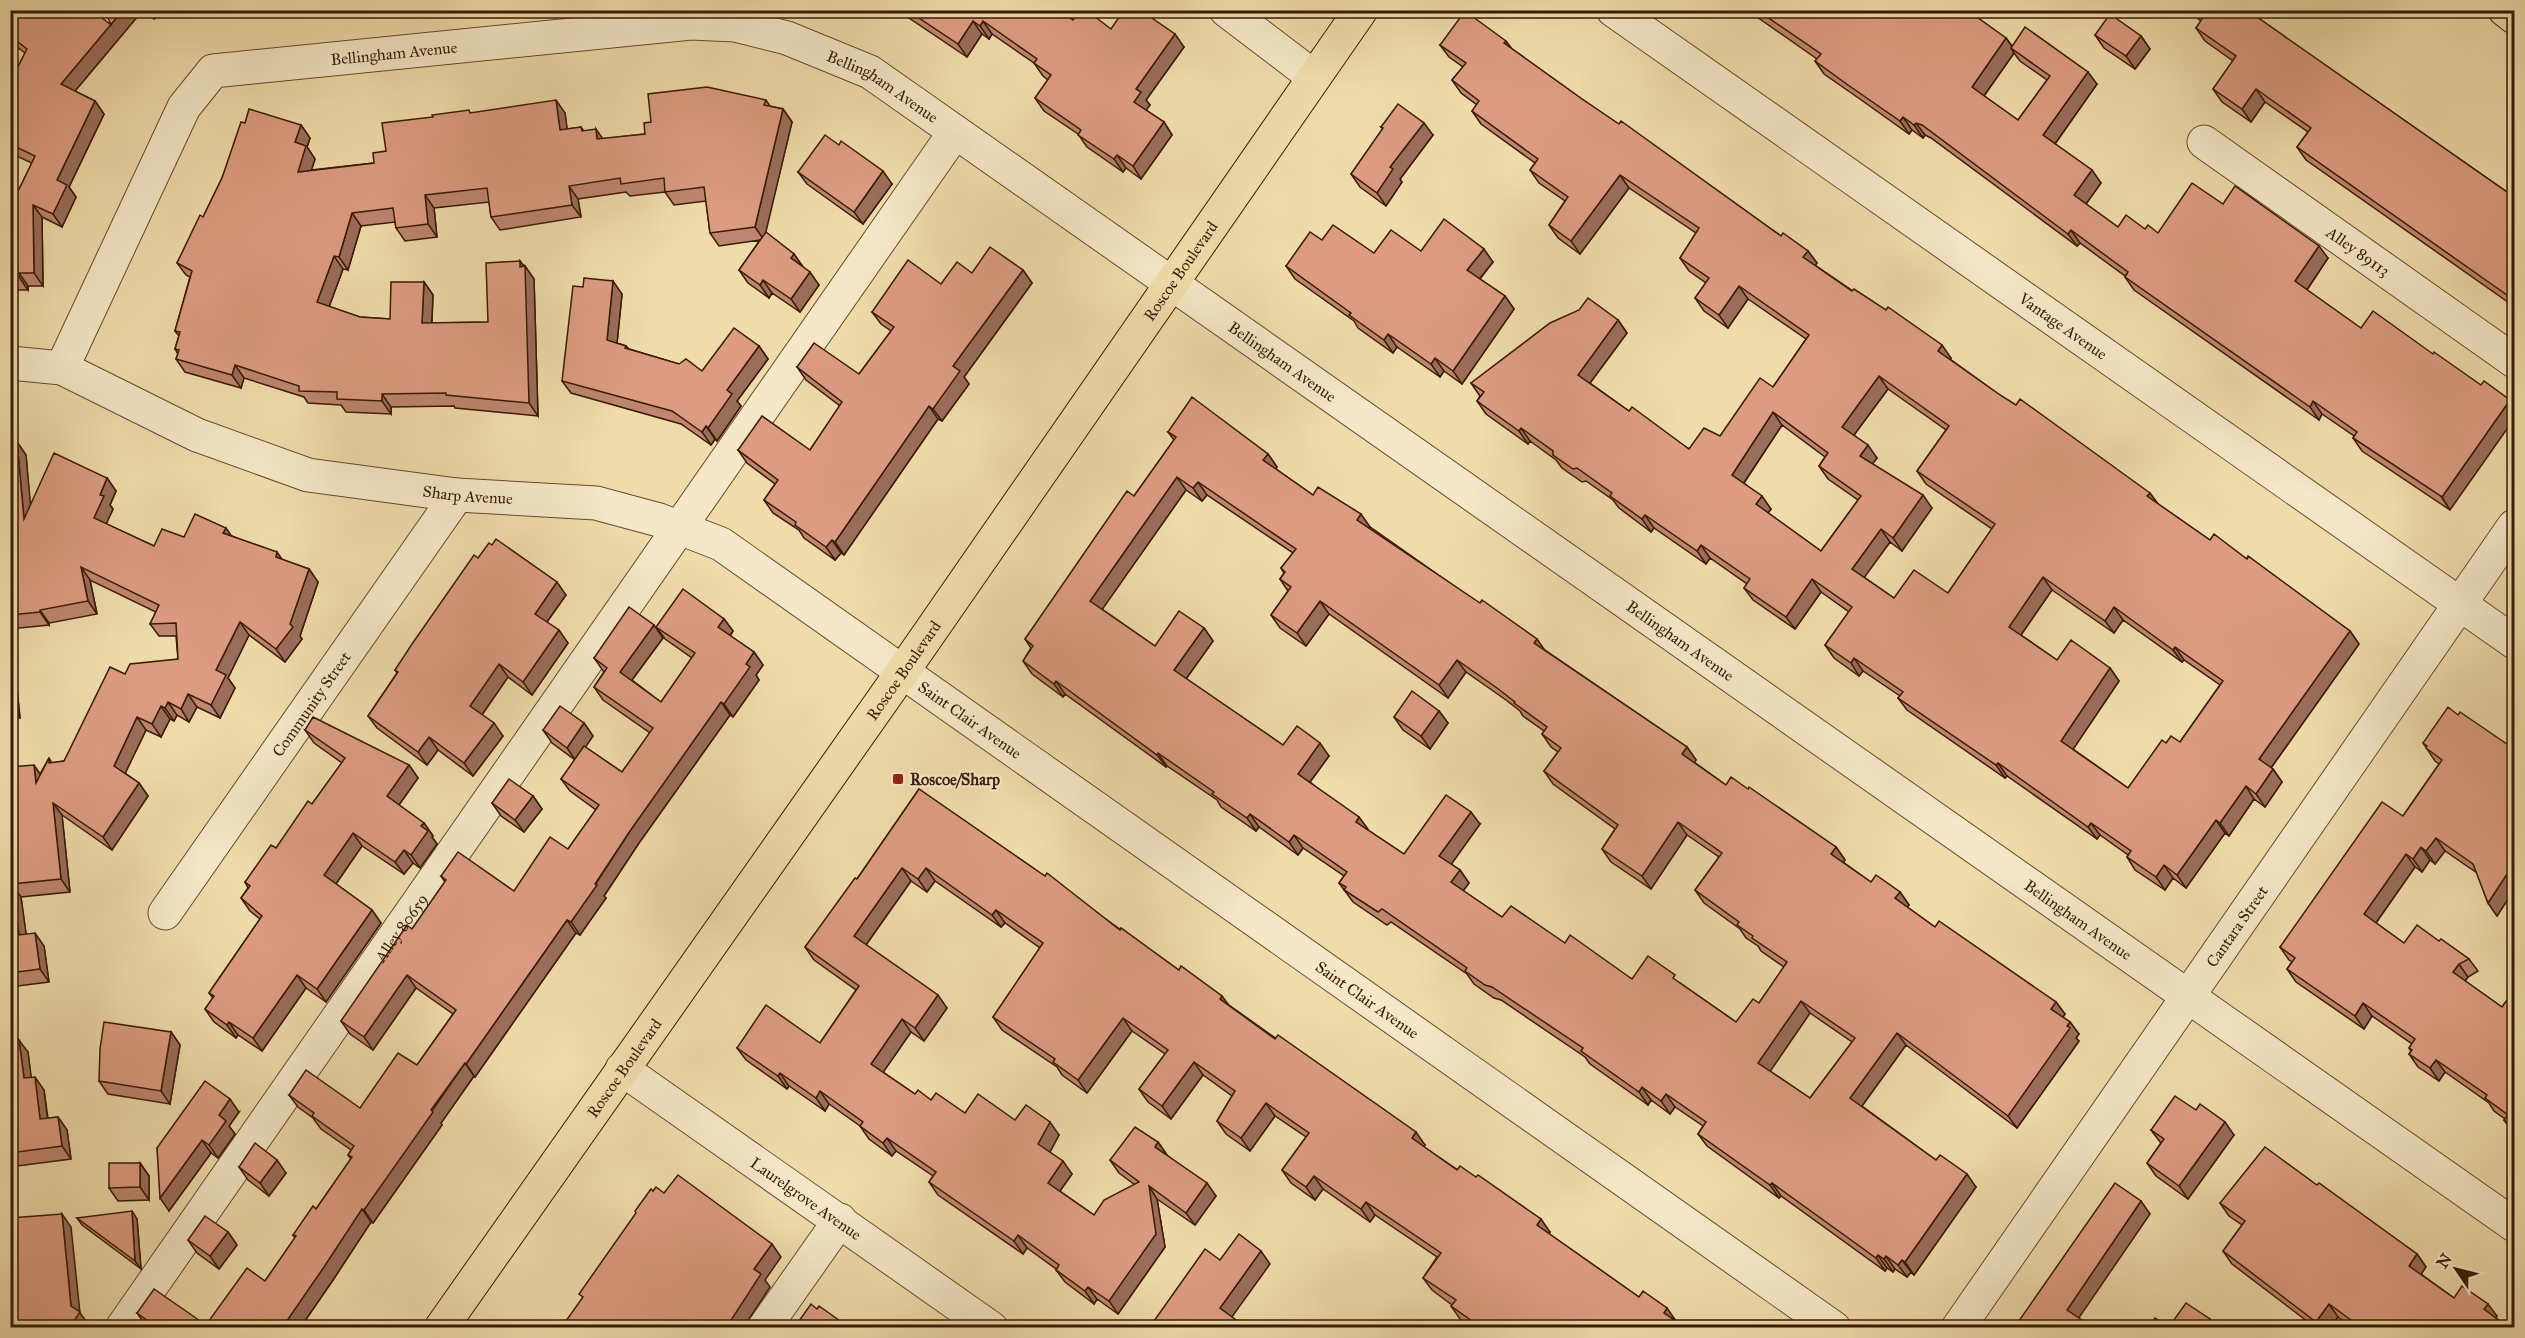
<svg xmlns="http://www.w3.org/2000/svg" width="2525" height="1338" viewBox="0 0 2525 1338" font-family="'IM FELL Great Primer',serif">
<rect width="100%" height="100%" fill="#f0dcab"/>
<filter id="stains"><feTurbulence type="fractalNoise" baseFrequency=".00333" numOctaves="4"/><feColorMatrix values="0 0 0 0 .2 0 0 0 0 .09 0 0 0 0 .02 0 0 0 .5 -.17"/></filter>
<radialGradient id="worn" r=".72"><stop offset=".6" stop-color="#630" stop-opacity="0"/><stop offset="1" stop-color="#630" stop-opacity=".3"/></radialGradient>
<g fill="none" stroke-linecap="round" stroke-linejoin="round">
<defs>
<g id="minor">
<path d="M 1226,10 L 1314,77"/>
<path id="s1" d="M 1613,10 L 2514,642"/>
<path id="s2" d="M 2204,142 L 2514,361"/>
<path id="s3" d="M 10,363 L 62,368 L 197,435 L 308,475 L 457,495 L 596,503 L 659,520 L 721,544 L 1834,1328"/>
<path id="s4" d="M 62,368 L 184,107 L 213,71 L 691,23 L 735,25 L 787,38 L 870,72 L 2514,1225"/>
<path id="s5" d="M 165,913 L 457,495"/>
<path id="s6" d="M 622,1069 L 991,1328"/>
<path id="s7" d="M 122,1328 L 955,132"/>
<path d="M 764,1328 L 840,1220"/>
<path id="s8" d="M 1958,1328 L 2514,526"/>
</g>
<g id="major">
<path d="M 2505,10 L 2514,17"/>
<path id="s9" d="M 441,1328 L 903,671 L 1361,10"/>
</g>
</defs>
<use href="#minor" stroke="#674a2d" stroke-width="35"/>
<use href="#major" stroke="#391a03" stroke-width="35"/>
<use href="#minor" stroke="#f5e8c8" stroke-width="33"/>
<use href="#major" stroke="#f0dcab" stroke-width="33"/>
</g>
<g fill="#be8670" stroke="#391a03" stroke-width="1.5" fill-rule="evenodd">
<path d="M 143,10 L 75,91 L 95,101 L 104,114 L 69,187 L 76,197 L 62,227 L 42,217 L 43,286 L 28,286 L 28,290 L 10,290 L 10,208 L 32,163 L 10,153 L 10,82 L 25,53 L 13,44 L 10,40 L 10,22 L 111,25 Z"/>
<path d="M 147,10 L 170,10 L 154,19 Z"/>
<path d="M 897,10 L 1059,10 L 1073,20 L 1111,29 L 1184,47 L 1146,100 L 1150,105 L 1146,110 L 1164,122 L 1172,135 L 1141,179 L 1126,168 L 1123,172 L 1087,147 L 1078,134 L 1044,111 L 1035,98 L 1048,80 L 1043,76 L 1034,63 L 992,34 L 989,39 L 982,34 L 967,57 Z"/>
<path d="M 1747,10 L 1885,10 L 1894,16 L 2006,38 L 2012,46 L 2097,84 L 2055,144 L 2101,183 L 2086,204 L 2118,227 L 2145,229 L 2158,233 L 2223,204 L 2328,258 L 2307,290 L 2450,510 L 2362,451 L 2353,438 L 2354,436 L 2322,414 L 2319,420 L 2134,290 L 2125,277 L 2125,276 L 2080,243 L 2077,246 L 1931,138 L 1925,135 L 1923,138 L 1912,130 L 1909,134 L 1857,97 L 1824,74 L 1815,61 L 1817,59 ZM 2014,53 L 2020,61 L 2047,80 L 2018,120 L 1984,96 Z"/>
<path d="M 2186,10 L 2265,10 L 2259,19 L 2514,197 L 2514,308 L 2512,305 L 2306,160 L 2297,147 L 2308,132 L 2265,102 L 2251,122 L 2222,102 L 2213,89 L 2233,61 L 2205,41 L 2196,28 L 2201,21 Z"/>
<path d="M 2095,35 L 2141,36 L 2150,49 L 2135,69 L 2104,48 Z"/>
<path d="M 1440,45 L 1512,49 L 1582,99 L 1781,236 L 1808,251 L 1817,263 L 1815,265 L 1951,358 L 1950,359 L 2000,395 L 2210,540 L 2247,559 L 2350,631 L 2359,644 L 2271,768 L 2273,769 L 2282,782 L 2265,807 L 2254,799 L 2229,836 L 2225,833 L 2186,888 L 2173,878 L 2165,890 L 2135,870 L 2127,857 L 2128,855 L 2100,835 L 2097,839 L 2007,776 L 2005,778 L 1907,710 L 1898,698 L 1900,696 L 1863,671 L 1859,676 L 1834,658 L 1825,645 L 1849,612 L 1821,592 L 1795,629 L 1753,600 L 1744,588 L 1747,584 L 1710,558 L 1706,564 L 1654,528 L 1651,532 L 1619,508 L 1613,500 L 1586,481 L 1582,482 L 1562,468 L 1556,460 L 1530,441 L 1528,444 L 1486,414 L 1477,401 L 1480,396 L 1471,383 L 1618,320 L 1627,333 L 1590,383 L 1629,411 L 1689,449 L 1720,436 L 1773,387 L 1806,339 L 1748,299 L 1728,328 L 1704,311 L 1695,298 L 1706,283 L 1689,271 L 1680,258 L 1696,233 L 1629,188 L 1580,254 L 1558,238 L 1549,225 L 1565,201 L 1539,183 L 1530,170 L 1535,163 L 1481,124 L 1472,111 L 1477,105 L 1461,93 L 1452,80 L 1463,67 L 1449,57 ZM 1888,389 L 1946,430 L 1917,471 L 1926,484 L 1992,529 L 1948,593 L 1894,598 L 1864,577 L 1890,542 L 1902,551 L 1932,508 L 1872,464 L 1877,458 L 1854,435 ZM 1782,425 L 1825,457 L 1819,466 L 1828,479 L 1858,500 L 1821,551 L 1768,513 L 1771,509 L 1744,483 ZM 2052,590 L 2114,633 L 2123,620 L 2182,662 L 2184,660 L 2220,685 L 2180,742 L 2166,743 L 2128,788 L 2073,749 L 2119,681 L 2110,668 L 2057,660 L 2021,635 Z"/>
<path d="M 766,100 L 770,106 L 783,109 L 792,122 L 765,233 L 794,254 L 803,267 L 819,285 L 800,312 L 772,293 L 769,298 L 748,283 L 739,270 L 760,240 L 719,246 L 710,233 L 706,201 L 674,205 L 665,192 L 630,196 L 626,192 L 578,199 L 581,217 L 500,230 L 491,217 L 489,202 L 434,208 L 437,237 L 405,241 L 396,228 L 395,222 L 361,226 L 348,270 L 343,269 L 329,307 L 360,317 L 390,319 L 424,282 L 433,295 L 432,323 L 488,322 L 520,261 L 524,266 L 525,266 L 534,279 L 538,416 L 455,408 L 454,406 L 391,407 L 391,414 L 346,412 L 341,405 L 308,403 L 304,397 L 244,378 L 241,388 L 185,372 L 176,359 L 178,354 L 175,349 L 179,336 L 175,331 L 190,277 L 186,275 L 177,263 L 203,217 L 222,178 L 245,123 L 301,125 L 310,138 L 307,147 L 315,159 L 311,170 L 374,163 L 386,151 L 471,113 L 565,113 L 567,129 L 581,127 L 584,131 L 602,139 L 645,134 Z"/>
<path d="M 1381,127 L 1433,135 L 1400,179 L 1402,182 L 1386,206 L 1360,187 L 1351,174 L 1383,129 Z"/>
<path d="M 798,172 L 892,184 L 863,224 L 807,184 Z"/>
<path d="M 1322,240 L 1374,253 L 1421,251 L 1493,262 L 1480,279 L 1505,296 L 1514,309 L 1462,384 L 1444,371 L 1440,377 L 1397,347 L 1393,353 L 1358,328 L 1354,321 L 1295,279 L 1286,266 Z"/>
<path d="M 1023,270 L 1032,283 L 964,377 L 969,384 L 942,421 L 938,419 L 844,555 L 841,553 L 835,560 L 804,538 L 799,530 L 773,513 L 764,500 L 775,484 L 747,463 L 738,450 L 810,450 L 840,406 L 806,380 L 797,367 L 859,374 L 891,331 L 881,324 L 872,312 L 941,284 L 972,273 Z"/>
<path d="M 622,294 L 617,343 L 626,346 L 629,349 L 702,371 L 759,346 L 768,359 L 737,401 L 741,406 L 717,441 L 715,439 L 711,445 L 681,424 L 571,393 L 562,381 Z"/>
<path d="M 1168,432 L 1268,454 L 1277,467 L 1276,469 L 1313,495 L 1370,527 L 1545,650 L 1687,747 L 1696,760 L 1694,762 L 1726,785 L 1836,847 L 1845,860 L 1843,862 L 1871,882 L 1900,892 L 1909,905 L 1907,907 L 1935,927 L 2056,1002 L 2065,1014 L 2063,1017 L 2070,1022 L 2079,1034 L 2076,1038 L 2079,1041 L 2017,1128 L 1906,1045 L 1862,1106 L 1936,1160 L 1976,1187 L 1914,1275 L 1911,1272 L 1907,1277 L 1895,1269 L 1893,1272 L 1887,1268 L 1885,1271 L 1781,1196 L 1779,1198 L 1707,1146 L 1698,1134 L 1703,1126 L 1675,1107 L 1670,1114 L 1651,1100 L 1648,1105 L 1590,1064 L 1585,1057 L 1501,1000 L 1494,998 L 1474,984 L 1467,974 L 1391,922 L 1387,925 L 1353,902 L 1339,883 L 1344,876 L 1303,848 L 1298,855 L 1259,827 L 1256,831 L 1221,807 L 1217,800 L 1167,766 L 1166,767 L 1065,694 L 1063,697 L 1032,674 L 1023,661 L 1031,648 L 1025,639 L 1134,496 L 1174,440 ZM 1186,490 L 1202,501 L 1207,495 L 1293,553 L 1281,568 L 1284,573 L 1280,579 L 1288,591 L 1271,615 L 1280,628 L 1306,646 L 1329,614 L 1448,698 L 1466,672 L 1506,700 L 1520,711 L 1523,716 L 1544,731 L 1542,734 L 1551,747 L 1558,752 L 1544,771 L 1553,784 L 1615,829 L 1602,849 L 1611,862 L 1651,889 L 1687,835 L 1719,857 L 1695,890 L 1704,903 L 1740,929 L 1746,938 L 1758,946 L 1761,951 L 1784,967 L 1759,1003 L 1736,1022 L 1680,983 L 1632,979 L 1565,943 L 1502,917 L 1463,891 L 1469,883 L 1460,870 L 1451,864 L 1480,824 L 1404,854 L 1368,830 L 1310,782 L 1329,756 L 1283,745 L 1186,679 L 1213,641 L 1204,628 L 1155,646 L 1102,609 ZM 1810,1013 L 1852,1042 L 1810,1098 L 1770,1071 Z"/>
<path d="M 17,442 L 26,455 L 30,504 L 107,478 L 116,491 L 110,505 L 113,509 L 106,524 L 154,546 L 184,537 L 232,536 L 283,560 L 309,569 L 318,582 L 300,636 L 302,639 L 285,662 L 249,635 L 228,678 L 235,688 L 220,718 L 197,707 L 189,722 L 177,715 L 174,721 L 170,719 L 161,737 L 146,730 L 125,773 L 139,783 L 148,796 L 112,850 L 62,815 L 70,892 L 21,897 L 26,934 L 44,946 L 49,982 L 10,987 L 10,767 L 40,774 L 49,758 L 52,763 L 64,761 L 125,674 L 178,659 L 176,636 L 159,636 L 150,624 L 156,612 L 90,580 L 97,614 L 49,623 L 49,625 L 10,629 L 10,443 Z"/>
<path d="M 478,558 L 566,595 L 547,622 L 568,643 L 532,695 L 508,677 L 482,715 L 503,736 L 473,776 L 438,750 L 427,765 L 377,728 L 368,716 L 397,673 L 395,670 Z"/>
<path d="M 724,619 L 733,631 L 730,636 L 754,652 L 763,665 L 756,675 L 759,680 L 733,717 L 730,715 L 639,843 L 604,896 L 606,898 L 580,935 L 576,933 L 475,1077 L 474,1076 L 441,1123 L 442,1125 L 373,1223 L 371,1222 L 333,1280 L 300,1328 L 148,1328 L 146,1326 L 137,1313 L 206,1325 L 265,1281 L 295,1238 L 293,1235 L 316,1209 L 351,1159 L 348,1155 L 351,1150 L 321,1129 L 313,1118 L 298,1107 L 289,1095 L 360,1108 L 417,1065 L 453,1014 L 416,988 L 373,1050 L 350,1034 L 341,1021 L 412,929 L 445,882 L 441,876 L 514,891 L 568,849 L 596,810 L 570,791 L 561,779 L 575,760 L 552,743 L 543,730 L 584,723 L 593,736 L 585,747 L 622,772 L 650,733 L 603,700 L 594,687 L 604,672 L 594,658 L 663,638 L 632,680 L 661,702 L 692,658 L 665,639 L 656,627 Z"/>
<path d="M 10,680 L 17,689 L 20,718 L 10,719 Z"/>
<path d="M 1439,711 L 1448,723 L 1430,749 L 1403,730 L 1394,717 Z"/>
<path d="M 2458,715 L 2514,749 L 2514,890 L 2497,916 L 2488,903 L 2477,873 L 2445,851 L 2435,864 L 2430,860 L 2422,872 L 2415,867 L 2376,923 L 2404,943 L 2439,941 L 2469,959 L 2478,971 L 2468,977 L 2465,981 L 2502,1007 L 2514,991 L 2514,1134 L 2504,1120 L 2505,1119 L 2494,1111 L 2489,1103 L 2445,1072 L 2439,1081 L 2418,1067 L 2409,1054 L 2411,1051 L 2409,1048 L 2412,1044 L 2372,1016 L 2364,1029 L 2296,982 L 2287,969 L 2292,962 L 2289,960 L 2280,947 L 2403,816 L 2439,764 L 2435,761 L 2423,743 Z"/>
<path d="M 305,730 L 409,765 L 418,778 L 399,805 L 424,823 L 433,836 L 432,837 L 437,844 L 420,868 L 413,863 L 404,874 L 362,846 L 336,884 L 372,910 L 381,923 L 326,1002 L 306,988 L 262,1051 L 238,1035 L 236,1038 L 214,1022 L 205,1009 L 213,998 L 209,993 L 260,919 L 250,911 L 241,898 L 248,888 L 245,882 L 276,848 L 312,804 L 342,763 L 314,743 Z"/>
<path d="M 919,789 L 1229,1005 L 1425,1145 L 1424,1147 L 1550,1232 L 1549,1234 L 1639,1297 L 1686,1328 L 1473,1328 L 1460,1319 L 1451,1306 L 1452,1305 L 1432,1290 L 1423,1278 L 1437,1257 L 1375,1215 L 1370,1222 L 1323,1189 L 1315,1200 L 1291,1183 L 1282,1170 L 1306,1137 L 1275,1116 L 1250,1151 L 1226,1134 L 1217,1121 L 1232,1096 L 1203,1075 L 1171,1119 L 1148,1102 L 1139,1089 L 1165,1054 L 1132,1031 L 1087,1093 L 1062,1075 L 1057,1067 L 1002,1030 L 993,1017 L 1040,948 L 1005,923 L 1001,927 L 935,881 L 927,892 L 911,881 L 866,945 L 947,1008 L 924,1041 L 911,1032 L 883,1072 L 915,1094 L 965,1113 L 1015,1120 L 1059,1135 L 1050,1152 L 1072,1174 L 1060,1191 L 1094,1215 L 1135,1185 L 1119,1173 L 1110,1160 L 1158,1142 L 1167,1155 L 1216,1196 L 1195,1225 L 1157,1199 L 1165,1247 L 1118,1314 L 1097,1299 L 1094,1304 L 1065,1282 L 1056,1270 L 1056,1269 L 1027,1248 L 1023,1254 L 938,1195 L 929,1182 L 933,1176 L 896,1151 L 892,1156 L 869,1139 L 860,1126 L 829,1104 L 825,1111 L 789,1086 L 787,1089 L 746,1060 L 737,1048 L 820,1043 L 856,990 L 814,960 L 805,947 L 857,879 Z"/>
<path d="M 533,796 L 542,809 L 524,832 L 501,816 L 492,803 Z"/>
<path d="M 10,988 L 17,1040 L 28,1052 L 31,1078 L 44,1090 L 48,1118 L 58,1117 L 67,1130 L 71,1159 L 10,1167 Z"/>
<path d="M 171,1032 L 180,1045 L 170,1104 L 108,1094 L 99,1081 Z"/>
<path d="M 239,1112 L 229,1126 L 235,1134 L 218,1158 L 211,1153 L 169,1211 L 157,1148 Z"/>
<path d="M 2151,1130 L 2234,1135 L 2188,1199 L 2156,1176 L 2147,1163 L 2161,1143 Z"/>
<path d="M 140,1163 L 149,1176 L 149,1200 L 118,1201 L 109,1188 Z"/>
<path d="M 239,1167 L 286,1173 L 269,1196 L 248,1180 Z"/>
<path d="M 2317,1185 L 2417,1254 L 2426,1267 L 2421,1274 L 2454,1298 L 2497,1316 L 2496,1318 L 2509,1328 L 2352,1328 L 2338,1317 L 2330,1328 L 2316,1328 L 2232,1264 L 2223,1251 L 2242,1225 L 2229,1216 L 2220,1203 Z"/>
<path d="M 77,1218 L 137,1219 L 141,1269 L 82,1225 Z"/>
<path d="M 228,1232 L 237,1245 L 219,1269 L 197,1253 L 188,1240 Z"/>
</g>
<g fill="#9b6d5b" stroke="#391a03" stroke-width="1.5">
<path d="M 123,10 L 143,10 L 70,97 L 61,84 Z"/>
<path d="M 2247,10 L 2265,10 L 2256,24 Z"/>
<path d="M 973,21 L 982,34 L 967,57 L 958,44 Z"/>
<path d="M 983,21 L 992,34 L 989,39 L 980,26 Z"/>
<path d="M 1175,34 L 1184,47 L 1146,100 L 1150,105 L 1143,114 L 1134,102 L 1136,89 Z"/>
<path d="M 2141,36 L 2150,49 L 2135,69 L 2126,56 Z"/>
<path d="M 2006,38 L 2015,51 L 2011,48 L 2014,53 L 1981,100 L 1972,87 Z"/>
<path d="M 1506,41 L 1515,53 L 1504,43 Z"/>
<path d="M 2088,72 L 2097,84 L 2052,148 L 2043,135 Z"/>
<path d="M 2256,89 L 2265,102 L 2251,122 L 2242,109 Z"/>
<path d="M 556,100 L 565,113 L 569,143 L 560,130 Z"/>
<path d="M 95,101 L 104,114 L 69,187 L 76,197 L 62,227 L 53,214 L 57,180 Z"/>
<path d="M 783,109 L 792,122 L 764,240 L 755,227 Z"/>
<path d="M 1903,117 L 1912,130 L 1909,134 L 1900,121 Z"/>
<path d="M 1164,122 L 1172,135 L 1141,179 L 1133,166 Z"/>
<path d="M 1424,123 L 1433,135 L 1400,179 L 1402,182 L 1386,206 L 1377,193 L 1390,167 Z"/>
<path d="M 1916,123 L 1925,135 L 1923,138 L 1914,125 Z"/>
<path d="M 301,125 L 310,138 L 307,147 L 315,159 L 307,184 L 298,172 L 295,142 Z"/>
<path d="M 596,129 L 605,142 L 597,139 Z"/>
<path d="M 1117,155 L 1126,168 L 1123,172 L 1114,159 Z"/>
<path d="M 2092,170 L 2101,183 L 2083,208 L 2074,195 Z"/>
<path d="M 883,171 L 892,184 L 863,224 L 854,212 Z"/>
<path d="M 1620,175 L 1629,188 L 1580,254 L 1571,241 Z"/>
<path d="M 569,186 L 578,199 L 581,217 L 572,205 Z"/>
<path d="M 425,195 L 434,208 L 437,237 L 428,224 Z"/>
<path d="M 33,205 L 42,217 L 43,286 L 34,273 Z"/>
<path d="M 352,213 L 361,226 L 348,270 L 339,257 Z"/>
<path d="M 2071,230 L 2080,243 L 2077,246 L 2068,234 Z"/>
<path d="M 2319,246 L 2328,258 L 2304,294 L 2295,281 Z"/>
<path d="M 1484,249 L 1493,262 L 1476,283 L 1467,270 Z"/>
<path d="M 1808,251 L 1817,263 L 1812,270 L 1803,257 Z"/>
<path d="M 794,254 L 803,267 L 791,258 Z"/>
<path d="M 334,256 L 343,269 L 326,315 L 317,302 Z"/>
<path d="M 520,261 L 525,268 L 525,266 L 534,279 L 538,416 L 529,403 Z"/>
<path d="M 1023,270 L 1032,283 L 964,377 L 969,384 L 942,421 L 933,409 L 953,366 Z"/>
<path d="M 810,272 L 819,285 L 800,312 L 791,299 Z"/>
<path d="M 19,273 L 28,286 L 28,290 L 19,277 Z"/>
<path d="M 763,280 L 772,293 L 769,298 L 760,285 Z"/>
<path d="M 613,281 L 622,294 L 616,353 L 607,340 Z"/>
<path d="M 424,282 L 433,295 L 431,336 L 422,323 Z"/>
<path d="M 1739,286 L 1748,299 L 1728,328 L 1719,315 Z"/>
<path d="M 1505,296 L 1514,309 L 1462,384 L 1453,371 Z"/>
<path d="M 1618,320 L 1627,333 L 1587,387 L 1578,375 Z"/>
<path d="M 1388,334 L 1397,347 L 1393,353 L 1384,340 Z"/>
<path d="M 1942,345 L 1951,358 L 1947,364 L 1938,351 Z"/>
<path d="M 759,346 L 768,359 L 737,401 L 741,406 L 717,441 L 708,428 L 727,390 Z"/>
<path d="M 1435,358 L 1444,371 L 1440,377 L 1431,364 Z"/>
<path d="M 235,365 L 244,378 L 241,388 L 232,375 Z"/>
<path d="M 1879,376 L 1888,389 L 1851,439 L 1842,427 Z"/>
<path d="M 382,394 L 391,407 L 391,414 L 382,401 Z"/>
<path d="M 2510,400 L 2514,406 L 2514,419 L 2450,510 L 2442,497 Z"/>
<path d="M 2313,401 L 2322,414 L 2319,420 L 2310,407 Z"/>
<path d="M 929,406 L 938,419 L 844,555 L 835,542 Z"/>
<path d="M 1773,412 L 1782,425 L 1741,487 L 1732,475 Z"/>
<path d="M 706,426 L 715,439 L 711,445 L 702,432 Z"/>
<path d="M 1521,428 L 1530,441 L 1528,444 L 1519,431 Z"/>
<path d="M 17,442 L 26,455 L 33,532 L 24,519 Z"/>
<path d="M 1868,445 L 1877,458 L 1869,469 L 1860,456 Z"/>
<path d="M 1268,454 L 1277,467 L 1272,473 L 1263,460 Z"/>
<path d="M 1177,477 L 1186,490 L 1099,614 L 1090,601 Z"/>
<path d="M 107,478 L 116,491 L 110,505 L 113,509 L 103,531 L 94,518 L 100,495 Z"/>
<path d="M 1198,482 L 1207,495 L 1202,501 L 1193,488 Z"/>
<path d="M 2150,493 L 2159,505 L 2147,496 Z"/>
<path d="M 1923,495 L 1932,508 L 1902,551 L 1893,538 Z"/>
<path d="M 1762,496 L 1771,509 L 1765,517 L 1756,504 Z"/>
<path d="M 1361,514 L 1370,527 L 1366,532 L 1357,520 Z"/>
<path d="M 1645,515 L 1654,528 L 1651,532 L 1642,519 Z"/>
<path d="M 226,528 L 235,541 L 223,533 Z"/>
<path d="M 1881,529 L 1890,542 L 1861,582 L 1852,569 Z"/>
<path d="M 832,540 L 841,553 L 835,560 L 826,547 Z"/>
<path d="M 1701,545 L 1710,558 L 1706,564 L 1697,551 Z"/>
<path d="M 277,552 L 286,565 L 276,557 Z"/>
<path d="M 81,567 L 90,580 L 97,614 L 88,601 Z"/>
<path d="M 309,569 L 318,582 L 300,636 L 302,639 L 285,662 L 276,649 L 290,624 Z"/>
<path d="M 2043,577 L 2052,590 L 2018,639 L 2009,627 Z"/>
<path d="M 1812,579 L 1821,592 L 1795,629 L 1786,617 Z"/>
<path d="M 557,582 L 566,595 L 544,626 L 535,614 Z"/>
<path d="M 1320,601 L 1329,614 L 1306,646 L 1297,633 Z"/>
<path d="M 2114,607 L 2123,620 L 2114,633 L 2105,621 Z"/>
<path d="M 40,610 L 49,623 L 49,625 L 40,612 Z"/>
<path d="M 724,619 L 733,631 L 727,640 L 718,627 Z"/>
<path d="M 240,622 L 249,635 L 228,678 L 235,688 L 220,718 L 211,705 L 216,670 Z"/>
<path d="M 654,625 L 663,638 L 629,684 L 620,672 Z"/>
<path d="M 1204,628 L 1213,641 L 1183,683 L 1174,670 Z"/>
<path d="M 559,630 L 568,643 L 532,695 L 523,682 Z"/>
<path d="M 2350,631 L 2359,644 L 2268,772 L 2259,759 Z"/>
<path d="M 1537,639 L 1546,652 L 1534,643 Z"/>
<path d="M 2175,647 L 2184,660 L 2182,662 L 2173,650 Z"/>
<path d="M 754,652 L 763,665 L 756,675 L 759,680 L 733,717 L 724,704 L 746,664 Z"/>
<path d="M 1854,658 L 1863,671 L 1859,676 L 1851,663 Z"/>
<path d="M 1457,660 L 1466,672 L 1448,698 L 1439,685 Z"/>
<path d="M 499,664 L 508,677 L 479,719 L 470,706 Z"/>
<path d="M 2110,668 L 2119,681 L 2070,754 L 2061,741 Z"/>
<path d="M 10,680 L 17,689 L 20,718 L 11,705 Z"/>
<path d="M 1056,681 L 1065,694 L 1063,697 L 1054,684 Z"/>
<path d="M 188,694 L 197,707 L 189,722 L 181,709 Z"/>
<path d="M 168,702 L 177,715 L 174,721 L 165,708 Z"/>
<path d="M 721,702 L 730,715 L 639,843 L 604,896 L 606,898 L 580,935 L 571,922 L 630,831 Z"/>
<path d="M 161,706 L 170,719 L 161,737 L 152,724 Z"/>
<path d="M 1439,711 L 1448,723 L 1430,749 L 1421,736 Z"/>
<path d="M 137,717 L 146,730 L 123,778 L 114,766 Z"/>
<path d="M 494,723 L 503,736 L 473,776 L 464,763 Z"/>
<path d="M 584,723 L 593,736 L 576,761 L 567,748 Z"/>
<path d="M 429,737 L 438,750 L 427,765 L 418,752 Z"/>
<path d="M 1320,743 L 1329,756 L 1307,786 L 1298,774 Z"/>
<path d="M 1687,747 L 1696,760 L 1691,767 L 1682,754 Z"/>
<path d="M 1158,753 L 1167,766 L 1166,767 L 1157,755 Z"/>
<path d="M 1998,763 L 2007,776 L 2005,778 L 1996,765 Z"/>
<path d="M 34,765 L 43,778 L 36,783 Z"/>
<path d="M 409,765 L 418,778 L 396,809 L 387,796 Z"/>
<path d="M 2273,769 L 2282,782 L 2265,807 L 2256,794 Z"/>
<path d="M 139,783 L 148,796 L 112,850 L 103,837 Z"/>
<path d="M 2246,786 L 2254,799 L 2229,836 L 2220,823 Z"/>
<path d="M 533,796 L 542,809 L 524,832 L 515,820 Z"/>
<path d="M 53,803 L 62,815 L 70,892 L 61,879 Z"/>
<path d="M 1471,812 L 1480,824 L 1448,869 L 1439,856 Z"/>
<path d="M 1250,814 L 1259,827 L 1256,831 L 1247,818 Z"/>
<path d="M 1359,817 L 1368,829 L 1365,834 L 1356,822 Z"/>
<path d="M 2216,820 L 2225,833 L 2186,888 L 2177,875 Z"/>
<path d="M 1678,822 L 1687,835 L 1651,889 L 1642,876 Z"/>
<path d="M 424,823 L 433,836 L 432,837 L 437,844 L 420,868 L 411,855 L 421,826 Z"/>
<path d="M 2091,823 L 2100,835 L 2097,839 L 2088,827 Z"/>
<path d="M 353,833 L 362,846 L 333,888 L 324,875 Z"/>
<path d="M 1294,835 L 1303,848 L 1298,855 L 1289,842 Z"/>
<path d="M 2436,838 L 2445,851 L 2435,864 L 2426,851 Z"/>
<path d="M 1836,847 L 1845,860 L 1840,866 L 1831,854 Z"/>
<path d="M 2421,847 L 2430,860 L 2422,872 L 2413,859 Z"/>
<path d="M 404,850 L 413,863 L 404,874 L 395,862 Z"/>
<path d="M 2406,854 L 2415,867 L 2373,927 L 2364,914 Z"/>
<path d="M 2164,865 L 2173,878 L 2165,890 L 2156,877 Z"/>
<path d="M 902,868 L 911,881 L 863,949 L 854,936 Z"/>
<path d="M 926,868 L 935,881 L 927,892 L 918,879 Z"/>
<path d="M 1460,870 L 1469,883 L 1460,895 L 1451,882 Z"/>
<path d="M 2507,874 L 2514,884 L 2514,890 L 2497,916 L 2488,903 Z"/>
<path d="M 12,884 L 21,897 L 28,948 L 19,935 Z"/>
<path d="M 1900,892 L 1909,905 L 1904,911 L 1895,898 Z"/>
<path d="M 372,910 L 381,923 L 326,1002 L 317,989 Z"/>
<path d="M 996,910 L 1005,923 L 1001,927 L 992,915 Z"/>
<path d="M 567,920 L 576,933 L 475,1077 L 466,1064 Z"/>
<path d="M 35,933 L 44,946 L 49,982 L 40,969 Z"/>
<path d="M 2459,964 L 2468,977 L 2462,985 L 2453,972 Z"/>
<path d="M 297,975 L 306,988 L 262,1051 L 253,1038 Z"/>
<path d="M 407,975 L 416,988 L 373,1050 L 364,1037 Z"/>
<path d="M 10,988 L 19,1054 L 10,1042 Z"/>
<path d="M 938,995 L 947,1008 L 924,1041 L 915,1028 Z"/>
<path d="M 1222,996 L 1231,1008 L 1220,999 Z"/>
<path d="M 1801,1001 L 1810,1013 L 1767,1076 L 1758,1063 Z"/>
<path d="M 2056,1002 L 2065,1014 L 2060,1021 L 2051,1009 Z"/>
<path d="M 2363,1003 L 2372,1016 L 2364,1029 L 2355,1016 Z"/>
<path d="M 1123,1018 L 1132,1031 L 1087,1093 L 1078,1080 Z"/>
<path d="M 902,1019 L 911,1032 L 880,1077 L 871,1064 Z"/>
<path d="M 229,1022 L 238,1035 L 236,1038 L 227,1025 Z"/>
<path d="M 2070,1022 L 2079,1034 L 2076,1038 L 2079,1041 L 2017,1128 L 2008,1116 Z"/>
<path d="M 171,1032 L 180,1045 L 170,1104 L 161,1091 Z"/>
<path d="M 1897,1033 L 1906,1045 L 1859,1110 L 1850,1098 Z"/>
<path d="M 19,1040 L 28,1052 L 33,1091 L 24,1078 Z"/>
<path d="M 2436,1060 L 2445,1072 L 2439,1081 L 2430,1068 Z"/>
<path d="M 1194,1062 L 1203,1075 L 1171,1119 L 1162,1106 Z"/>
<path d="M 465,1063 L 474,1076 L 441,1123 L 442,1125 L 373,1223 L 364,1210 Z"/>
<path d="M 780,1073 L 789,1086 L 787,1089 L 778,1076 Z"/>
<path d="M 35,1077 L 44,1090 L 49,1132 L 40,1119 Z"/>
<path d="M 1642,1087 L 1651,1100 L 1648,1105 L 1639,1092 Z"/>
<path d="M 820,1091 L 829,1104 L 825,1111 L 816,1098 Z"/>
<path d="M 1666,1094 L 1675,1107 L 1670,1114 L 1661,1101 Z"/>
<path d="M 230,1099 L 239,1112 L 229,1126 L 235,1134 L 218,1158 L 209,1145 L 219,1115 Z"/>
<path d="M 1266,1103 L 1275,1116 L 1250,1151 L 1241,1138 Z"/>
<path d="M 58,1117 L 67,1130 L 71,1159 L 62,1146 Z"/>
<path d="M 1050,1122 L 1059,1135 L 1047,1157 L 1038,1144 Z"/>
<path d="M 2225,1122 L 2234,1135 L 2188,1199 L 2179,1186 Z"/>
<path d="M 1416,1132 L 1425,1145 L 1421,1151 L 1412,1138 Z"/>
<path d="M 887,1138 L 896,1151 L 892,1156 L 883,1143 Z"/>
<path d="M 202,1140 L 211,1153 L 169,1211 L 160,1198 Z"/>
<path d="M 1158,1142 L 1167,1155 L 1155,1147 Z"/>
<path d="M 277,1160 L 286,1173 L 269,1196 L 260,1183 Z"/>
<path d="M 1063,1161 L 1072,1174 L 1057,1195 L 1048,1183 Z"/>
<path d="M 140,1163 L 149,1176 L 149,1200 L 140,1187 Z"/>
<path d="M 1967,1174 L 1976,1187 L 1914,1275 L 1905,1262 Z"/>
<path d="M 1314,1176 L 1323,1189 L 1315,1200 L 1306,1187 Z"/>
<path d="M 1207,1183 L 1216,1196 L 1195,1225 L 1186,1213 Z"/>
<path d="M 1772,1183 L 1781,1196 L 1779,1198 L 1770,1185 Z"/>
<path d="M 1149,1186 L 1157,1199 L 1165,1247 L 1118,1314 L 1109,1301 Z"/>
<path d="M 2141,1201 L 2150,1214 L 2076,1322 L 2067,1310 Z"/>
<path d="M 1366,1202 L 1375,1215 L 1370,1222 L 1361,1209 Z"/>
<path d="M 362,1209 L 371,1222 L 333,1280 L 300,1328 L 282,1328 Z"/>
<path d="M 132,1211 L 137,1219 L 141,1269 L 135,1261 Z"/>
<path d="M 62,1214 L 71,1227 L 80,1313 L 89,1325 L 87,1328 L 69,1328 L 71,1306 Z"/>
<path d="M 1541,1219 L 1550,1232 L 1546,1238 L 1537,1225 Z"/>
<path d="M 228,1232 L 237,1245 L 219,1269 L 210,1256 Z"/>
<path d="M 1018,1235 L 1027,1248 L 1023,1254 L 1014,1241 Z"/>
<path d="M 772,1244 L 781,1257 L 765,1280 L 770,1287 L 743,1328 L 726,1328 L 754,1269 Z"/>
<path d="M 1261,1251 L 1270,1264 L 1229,1321 L 1220,1308 Z"/>
<path d="M 2417,1254 L 2426,1267 L 2418,1279 L 2409,1266 Z"/>
<path d="M 1878,1255 L 1887,1268 L 1885,1271 L 1876,1258 Z"/>
<path d="M 1886,1256 L 1895,1269 L 1893,1272 L 1884,1259 Z"/>
<path d="M 1902,1260 L 1911,1272 L 1907,1277 L 1898,1265 Z"/>
<path d="M 1088,1287 L 1097,1299 L 1094,1304 L 1085,1291 Z"/>
<path d="M 2329,1304 L 2338,1317 L 2330,1328 L 2320,1328 L 2316,1322 Z"/>
<path d="M 2488,1304 L 2497,1316 L 2493,1322 L 2484,1309 Z"/>
<path d="M 1667,1308 L 1676,1321 L 1664,1313 Z"/>
<path d="M 2210,1319 L 2216,1328 L 2204,1328 Z"/>
<path d="M 2085,1322 L 2089,1328 L 2082,1328 Z"/>
</g>
<g fill="#dd9c82" stroke="#391a03" stroke-width="1.5" fill-rule="evenodd">
<path d="M 18,10 L 92,10 L 111,25 L 105,10 L 123,10 L 61,84 L 95,101 L 57,180 L 67,185 L 53,214 L 33,205 L 34,273 L 19,273 L 19,277 L 10,277 L 10,208 L 35,156 L 10,144 L 10,82 L 27,49 L 10,36 L 10,22 Z"/>
<path d="M 907,10 L 1059,10 L 1073,20 L 1080,10 L 1086,10 L 1111,29 L 1124,10 L 1140,10 L 1175,34 L 1136,89 L 1141,92 L 1134,102 L 1164,122 L 1133,166 L 1117,155 L 1114,159 L 1078,135 L 1081,130 L 1035,98 L 1051,75 L 1034,63 L 1037,59 L 983,21 L 980,26 L 973,21 L 958,44 Z"/>
<path d="M 1757,10 L 1885,10 L 1894,16 L 1898,10 L 1967,10 L 2006,38 L 1972,87 L 2018,120 L 2050,76 L 2011,48 L 2025,27 L 2088,72 L 2043,135 L 2092,170 L 2074,195 L 2118,227 L 2126,215 L 2145,229 L 2148,225 L 2158,233 L 2192,183 L 2223,204 L 2235,186 L 2319,246 L 2295,281 L 2361,328 L 2373,311 L 2433,354 L 2434,352 L 2481,385 L 2484,381 L 2510,400 L 2442,497 L 2353,438 L 2357,432 L 2313,401 L 2310,407 L 2125,277 L 2128,272 L 2071,230 L 2068,234 L 1922,125 L 1916,123 L 1914,125 L 1903,117 L 1900,121 L 1848,85 L 1815,61 L 1821,54 Z"/>
<path d="M 2195,10 L 2247,10 L 2514,197 L 2514,306 L 2512,304 L 2514,300 L 2297,147 L 2311,128 L 2256,89 L 2242,109 L 2213,89 L 2236,56 L 2196,28 L 2204,16 Z"/>
<path d="M 1465,11 L 1506,41 L 1504,43 L 1582,99 L 1619,124 L 1621,121 L 1781,236 L 1783,233 L 1808,251 L 1803,257 L 1852,291 L 1854,289 L 1886,310 L 1888,307 L 1942,345 L 1938,351 L 2000,395 L 2016,405 L 2020,399 L 2150,493 L 2147,496 L 2210,540 L 2214,534 L 2247,559 L 2248,556 L 2350,631 L 2259,759 L 2273,769 L 2256,794 L 2246,786 L 2220,823 L 2216,820 L 2177,875 L 2164,865 L 2156,877 L 2127,857 L 2131,851 L 2091,823 L 2088,827 L 1998,763 L 1996,765 L 1898,698 L 1903,692 L 1854,658 L 1851,663 L 1825,645 L 1852,607 L 1812,579 L 1786,617 L 1744,588 L 1750,579 L 1701,545 L 1697,551 L 1645,515 L 1642,519 L 1610,496 L 1612,493 L 1577,468 L 1573,469 L 1553,455 L 1553,451 L 1521,428 L 1519,431 L 1477,401 L 1484,392 L 1471,383 L 1550,323 L 1579,310 L 1588,298 L 1618,320 L 1578,375 L 1629,411 L 1632,407 L 1689,449 L 1704,428 L 1720,436 L 1760,378 L 1773,387 L 1809,335 L 1739,286 L 1719,315 L 1695,298 L 1709,278 L 1680,258 L 1699,228 L 1620,175 L 1571,241 L 1549,225 L 1568,197 L 1530,170 L 1538,159 L 1472,111 L 1479,101 L 1452,80 L 1466,63 L 1440,45 ZM 1879,376 L 1949,426 L 1917,471 L 1995,524 L 1948,593 L 1914,570 L 1894,598 L 1852,569 L 1881,529 L 1893,538 L 1923,495 L 1860,456 L 1868,445 L 1842,427 ZM 1773,412 L 1828,453 L 1819,466 L 1861,496 L 1821,551 L 1756,504 L 1762,496 L 1732,475 ZM 2043,577 L 2105,621 L 2114,607 L 2173,650 L 2175,647 L 2223,681 L 2180,742 L 2171,736 L 2166,743 L 2162,740 L 2128,788 L 2061,741 L 2110,668 L 2071,640 L 2057,660 L 2009,627 Z"/>
<path d="M 2110,14 L 2141,36 L 2126,56 L 2095,35 Z"/>
<path d="M 707,87 L 766,100 L 764,105 L 783,109 L 755,227 L 710,233 L 704,187 L 665,192 L 664,178 L 621,184 L 620,178 L 569,186 L 572,205 L 491,217 L 487,188 L 425,195 L 428,224 L 396,228 L 393,208 L 352,213 L 339,257 L 334,256 L 317,302 L 360,317 L 390,319 L 391,282 L 424,282 L 422,323 L 488,322 L 486,263 L 520,261 L 520,267 L 525,266 L 529,403 L 446,395 L 446,393 L 382,394 L 382,401 L 337,399 L 337,392 L 299,391 L 299,386 L 235,365 L 232,375 L 176,359 L 179,350 L 175,349 L 180,332 L 175,331 L 192,271 L 177,263 L 200,215 L 203,217 L 222,178 L 241,122 L 245,123 L 249,109 L 301,125 L 295,142 L 306,146 L 298,172 L 374,163 L 373,153 L 386,151 L 382,123 L 433,117 L 432,115 L 469,110 L 470,113 L 556,100 L 560,130 L 581,127 L 582,131 L 596,129 L 597,139 L 645,134 L 644,123 L 651,122 L 648,94 Z"/>
<path d="M 1398,104 L 1424,123 L 1390,167 L 1393,169 L 1377,193 L 1351,174 L 1383,128 L 1381,127 Z"/>
<path d="M 825,135 L 839,145 L 841,141 L 883,171 L 854,212 L 798,172 Z"/>
<path d="M 1444,219 L 1484,249 L 1467,270 L 1505,296 L 1453,371 L 1435,358 L 1431,364 L 1388,334 L 1384,340 L 1349,315 L 1351,313 L 1286,266 L 1310,232 L 1322,240 L 1333,225 L 1374,253 L 1391,230 L 1421,251 Z"/>
<path d="M 766,232 L 794,254 L 791,258 L 810,272 L 791,299 L 763,280 L 760,285 L 739,270 Z"/>
<path d="M 990,247 L 1023,270 L 953,366 L 960,371 L 933,409 L 929,406 L 835,542 L 832,540 L 826,547 L 795,525 L 796,522 L 764,500 L 778,480 L 738,450 L 762,416 L 810,450 L 842,402 L 797,367 L 814,343 L 859,374 L 894,327 L 872,312 L 908,260 L 941,284 L 957,262 L 972,273 Z"/>
<path d="M 584,278 L 613,281 L 607,340 L 626,346 L 625,348 L 679,364 L 686,359 L 702,371 L 734,328 L 759,346 L 727,390 L 732,394 L 708,428 L 706,426 L 702,432 L 672,411 L 562,381 L 573,286 L 583,287 Z"/>
<path d="M 1192,397 L 1268,454 L 1263,460 L 1313,495 L 1318,487 L 1361,514 L 1357,520 L 1480,603 L 1482,600 L 1537,639 L 1534,643 L 1687,747 L 1682,754 L 1726,785 L 1731,777 L 1748,789 L 1749,787 L 1836,847 L 1831,854 L 1871,882 L 1876,875 L 1900,892 L 1895,898 L 1935,927 L 1939,921 L 2056,1002 L 2051,1009 L 2070,1022 L 2067,1026 L 2070,1028 L 2008,1116 L 1897,1033 L 1850,1098 L 1936,1160 L 1940,1155 L 1967,1174 L 1905,1262 L 1902,1260 L 1898,1265 L 1886,1256 L 1884,1259 L 1878,1255 L 1876,1258 L 1772,1183 L 1770,1185 L 1698,1134 L 1706,1122 L 1666,1094 L 1661,1101 L 1642,1087 L 1639,1092 L 1581,1051 L 1583,1048 L 1492,987 L 1485,985 L 1465,971 L 1467,968 L 1382,909 L 1378,912 L 1344,890 L 1346,887 L 1339,883 L 1347,872 L 1294,835 L 1289,842 L 1250,814 L 1247,818 L 1212,794 L 1214,792 L 1158,753 L 1157,755 L 1056,681 L 1054,684 L 1023,661 L 1033,646 L 1025,639 L 1127,491 L 1134,496 L 1176,437 L 1168,432 ZM 1177,477 L 1193,488 L 1198,482 L 1296,549 L 1281,568 L 1285,572 L 1280,579 L 1291,587 L 1271,615 L 1297,633 L 1320,601 L 1439,685 L 1457,660 L 1497,688 L 1515,702 L 1514,703 L 1547,727 L 1542,734 L 1561,748 L 1544,771 L 1618,825 L 1602,849 L 1642,876 L 1678,822 L 1722,853 L 1695,890 L 1739,922 L 1737,925 L 1753,936 L 1752,938 L 1787,962 L 1759,1003 L 1753,999 L 1736,1022 L 1673,978 L 1675,975 L 1648,956 L 1632,979 L 1570,935 L 1565,943 L 1511,906 L 1502,917 L 1451,882 L 1460,870 L 1439,856 L 1471,812 L 1446,795 L 1404,854 L 1356,822 L 1359,817 L 1298,774 L 1320,743 L 1297,726 L 1283,745 L 1174,670 L 1204,628 L 1179,611 L 1155,646 L 1090,601 ZM 1801,1001 L 1855,1038 L 1810,1098 L 1758,1063 Z"/>
<path d="M 17,442 L 24,519 L 54,453 L 107,478 L 100,495 L 104,496 L 94,518 L 154,546 L 162,529 L 184,537 L 195,514 L 226,528 L 223,533 L 277,552 L 276,557 L 309,569 L 290,624 L 293,627 L 276,649 L 240,622 L 216,670 L 226,675 L 211,705 L 188,694 L 181,709 L 168,702 L 165,708 L 161,706 L 152,724 L 137,717 L 114,766 L 139,783 L 103,837 L 53,803 L 61,879 L 12,884 L 19,935 L 35,933 L 40,969 L 10,973 L 10,767 L 34,765 L 36,783 L 49,758 L 49,763 L 64,761 L 110,667 L 125,674 L 130,664 L 178,659 L 176,623 L 150,624 L 159,605 L 81,567 L 88,601 L 40,610 L 40,612 L 10,615 L 10,443 Z"/>
<path d="M 496,539 L 557,582 L 535,614 L 559,630 L 523,682 L 499,664 L 470,706 L 494,723 L 464,763 L 429,737 L 418,752 L 368,716 L 398,672 L 395,670 L 412,644 L 474,555 L 478,558 L 489,543 L 492,545 Z"/>
<path d="M 683,589 L 724,619 L 718,627 L 754,652 L 746,664 L 750,667 L 724,704 L 721,702 L 630,831 L 595,884 L 597,885 L 571,922 L 567,920 L 466,1064 L 465,1063 L 431,1110 L 433,1112 L 364,1210 L 362,1209 L 324,1267 L 282,1328 L 158,1328 L 137,1313 L 154,1289 L 206,1325 L 247,1268 L 265,1281 L 296,1236 L 293,1235 L 313,1206 L 316,1209 L 352,1157 L 348,1155 L 354,1146 L 312,1116 L 314,1113 L 289,1095 L 306,1070 L 360,1108 L 398,1053 L 417,1065 L 456,1010 L 407,975 L 364,1037 L 341,1021 L 407,925 L 412,929 L 446,880 L 441,876 L 458,852 L 514,891 L 550,837 L 568,849 L 599,805 L 561,779 L 584,746 L 622,772 L 653,728 L 594,687 L 607,668 L 594,658 L 629,607 L 654,625 L 620,672 L 661,702 L 695,653 L 656,627 Z"/>
<path d="M 1412,691 L 1439,711 L 1421,736 L 1394,717 Z"/>
<path d="M 560,706 L 584,723 L 567,748 L 543,730 Z"/>
<path d="M 2448,707 L 2458,715 L 2460,712 L 2514,749 L 2514,879 L 2507,874 L 2488,903 L 2473,864 L 2436,838 L 2426,851 L 2421,847 L 2413,859 L 2406,854 L 2364,914 L 2404,943 L 2417,925 L 2439,941 L 2441,939 L 2469,959 L 2459,964 L 2453,972 L 2502,1007 L 2514,991 L 2514,1127 L 2504,1120 L 2508,1115 L 2485,1098 L 2487,1095 L 2436,1060 L 2430,1068 L 2409,1054 L 2412,1050 L 2409,1048 L 2415,1039 L 2363,1003 L 2355,1016 L 2287,969 L 2295,958 L 2280,947 L 2382,802 L 2403,816 L 2442,760 L 2426,748 L 2427,746 L 2423,743 Z"/>
<path d="M 313,717 L 409,765 L 387,796 L 424,823 L 421,826 L 428,831 L 411,855 L 404,850 L 395,862 L 353,833 L 324,875 L 372,910 L 317,989 L 297,975 L 253,1038 L 229,1022 L 227,1025 L 205,1009 L 214,996 L 209,993 L 213,987 L 262,916 L 241,898 L 250,886 L 245,882 L 271,845 L 276,848 L 308,801 L 312,804 L 345,758 L 305,730 Z"/>
<path d="M 509,779 L 533,796 L 515,820 L 492,803 Z"/>
<path d="M 919,789 L 1045,876 L 1047,873 L 1120,930 L 1121,928 L 1179,970 L 1181,966 L 1222,996 L 1220,999 L 1275,1039 L 1278,1035 L 1416,1132 L 1412,1138 L 1457,1170 L 1460,1166 L 1476,1177 L 1478,1175 L 1541,1219 L 1537,1225 L 1639,1297 L 1643,1291 L 1667,1308 L 1664,1313 L 1686,1328 L 1482,1328 L 1451,1306 L 1456,1300 L 1423,1278 L 1441,1253 L 1366,1202 L 1361,1209 L 1314,1176 L 1306,1187 L 1282,1170 L 1309,1133 L 1266,1103 L 1241,1138 L 1217,1121 L 1235,1091 L 1194,1062 L 1162,1106 L 1139,1089 L 1168,1050 L 1123,1018 L 1078,1080 L 1053,1062 L 1055,1059 L 993,1017 L 1043,943 L 996,910 L 992,915 L 926,868 L 918,879 L 902,868 L 854,936 L 938,995 L 915,1028 L 902,1019 L 871,1064 L 915,1094 L 918,1090 L 931,1100 L 936,1093 L 965,1113 L 978,1094 L 1015,1120 L 1026,1105 L 1050,1122 L 1038,1144 L 1063,1161 L 1048,1183 L 1094,1215 L 1104,1200 L 1139,1182 L 1110,1160 L 1135,1127 L 1158,1142 L 1155,1147 L 1207,1183 L 1186,1213 L 1149,1186 L 1156,1234 L 1109,1301 L 1088,1287 L 1085,1291 L 1056,1270 L 1059,1265 L 1018,1235 L 1014,1241 L 929,1182 L 936,1172 L 887,1138 L 883,1143 L 860,1126 L 863,1122 L 820,1091 L 816,1098 L 780,1073 L 778,1076 L 737,1048 L 766,1005 L 820,1043 L 859,986 L 805,947 L 855,878 L 857,879 Z"/>
<path d="M 104,1022 L 171,1032 L 161,1091 L 99,1081 L 100,1049 Z"/>
<path d="M 19,1040 L 24,1078 L 35,1077 L 40,1119 L 58,1117 L 62,1146 L 10,1153 L 10,1041 Z"/>
<path d="M 205,1081 L 230,1099 L 219,1115 L 226,1121 L 209,1145 L 202,1140 L 160,1198 L 157,1148 Z"/>
<path d="M 2175,1096 L 2196,1110 L 2200,1104 L 2225,1122 L 2179,1186 L 2147,1163 L 2164,1139 L 2151,1130 Z"/>
<path d="M 255,1143 L 277,1160 L 260,1183 L 239,1167 Z"/>
<path d="M 2265,1147 L 2317,1185 L 2319,1183 L 2417,1254 L 2409,1266 L 2454,1298 L 2462,1286 L 2488,1304 L 2484,1309 L 2509,1328 L 2362,1328 L 2329,1304 L 2316,1322 L 2223,1251 L 2245,1221 L 2220,1203 Z"/>
<path d="M 109,1163 L 140,1163 L 140,1187 L 109,1188 Z"/>
<path d="M 678,1175 L 772,1244 L 754,1269 L 761,1274 L 726,1328 L 561,1328 L 583,1297 L 579,1294 L 636,1213 L 635,1211 L 651,1189 L 653,1191 L 656,1187 L 664,1193 Z"/>
<path d="M 2115,1183 L 2141,1201 L 2067,1310 L 2085,1322 L 2082,1328 L 2014,1328 Z"/>
<path d="M 132,1211 L 135,1261 L 77,1218 Z"/>
<path d="M 62,1214 L 71,1306 L 80,1312 L 69,1328 L 10,1328 L 10,1218 Z"/>
<path d="M 205,1216 L 228,1232 L 210,1256 L 188,1240 Z"/>
<path d="M 1239,1234 L 1261,1251 L 1220,1308 L 1247,1328 L 1149,1328 L 1205,1249 L 1220,1260 Z"/>
<path d="M 2186,1303 L 2210,1319 L 2204,1328 L 2148,1328 L 2155,1318 L 2169,1327 Z"/>
<path d="M 811,1304 L 817,1309 L 819,1306 L 850,1328 L 794,1328 Z"/>
</g>
<rect fill="#8f2418" stroke="#f5e8c8" stroke-width="2" x="892" y="773" width="12" height="12" rx="3"/>
<g text-anchor="middle" stroke-width="4.5" stroke-linejoin="round" paint-order="stroke">
<g font-size="16" fill="#391a03" stroke="#f5e8c8">
<text dy="6" stroke="none"><textPath href="#s4" startOffset="516">Bellingham Avenue</textPath></text>
<text dy="6" stroke="none"><textPath href="#s4" startOffset="1020">Bellingham Avenue</textPath></text>
<text dy="6" stroke="none"><textPath href="#s2" startOffset="189">Alley 89113</textPath></text>
<text dy="6" stroke="none"><textPath href="#s9" startOffset="1290">Roscoe Boulevard</textPath></text>
<text dy="6" stroke="none"><textPath href="#s1" startOffset="550">Vantage Avenue</textPath></text>
<text dy="6" stroke="none"><textPath href="#s4" startOffset="1506">Bellingham Avenue</textPath></text>
<text dy="6" stroke="none"><textPath href="#s3" startOffset="482">Sharp Avenue</textPath></text>
<text dy="6" stroke="none"><textPath href="#s4" startOffset="1992">Bellingham Avenue</textPath></text>
<text dy="6" stroke="none"><textPath href="#s9" startOffset="804">Roscoe Boulevard</textPath></text>
<text dy="6" stroke="none"><textPath href="#s5" startOffset="255">Community Street</textPath></text>
<text dy="6" stroke="none"><textPath href="#s3" startOffset="1047">Saint Clair Avenue</textPath></text>
<text dy="6" stroke="none"><textPath href="#s4" startOffset="2478">Bellingham Avenue</textPath></text>
<text dy="6" stroke="none"><textPath href="#s7" startOffset="488">Alley 80659</textPath></text>
<text dy="6" stroke="none"><textPath href="#s8" startOffset="489">Cantara Street</textPath></text>
<text dy="6" stroke="none"><textPath href="#s3" startOffset="1533">Saint Clair Avenue</textPath></text>
<text dy="6" stroke="none"><textPath href="#s9" startOffset="318">Roscoe Boulevard</textPath></text>
<text dy="6" stroke="none"><textPath href="#s6" startOffset="225">Laurelgrove Avenue</textPath></text>
</g>
<g font-size="16" font-weight="bold" fill="#391a03" stroke="#f5e8c8" text-anchor="start">
<text x="910" y="785">Roscoe/Sharp</text>
</g>
</g>
<rect width="2525" height="1338" fill="none" stroke="#f0dcab" stroke-width="36"/>
<rect x="12" y="12" width="2501" height="1314" fill="none" stroke="#391a03" stroke-width="3"/>
<rect x="18" y="18" width="2489" height="1302" fill="none" stroke="#391a03" stroke-width="1.5"/>
<g transform="translate(2456 1269) rotate(305)" stroke="#f5e8c8" stroke-width="4.5" paint-order="stroke">
<path d="M0-4.5L10 22L0 15L-10 22Z" fill="#391a03"/>
<text y="-9" font-size="16" font-weight="bold" text-anchor="middle" fill="#391a03">N</text>
</g>
<rect width="100%" height="100%" filter="url(#stains)"/>
<rect width="100%" height="100%" fill="url(#worn)"/>
</svg>
